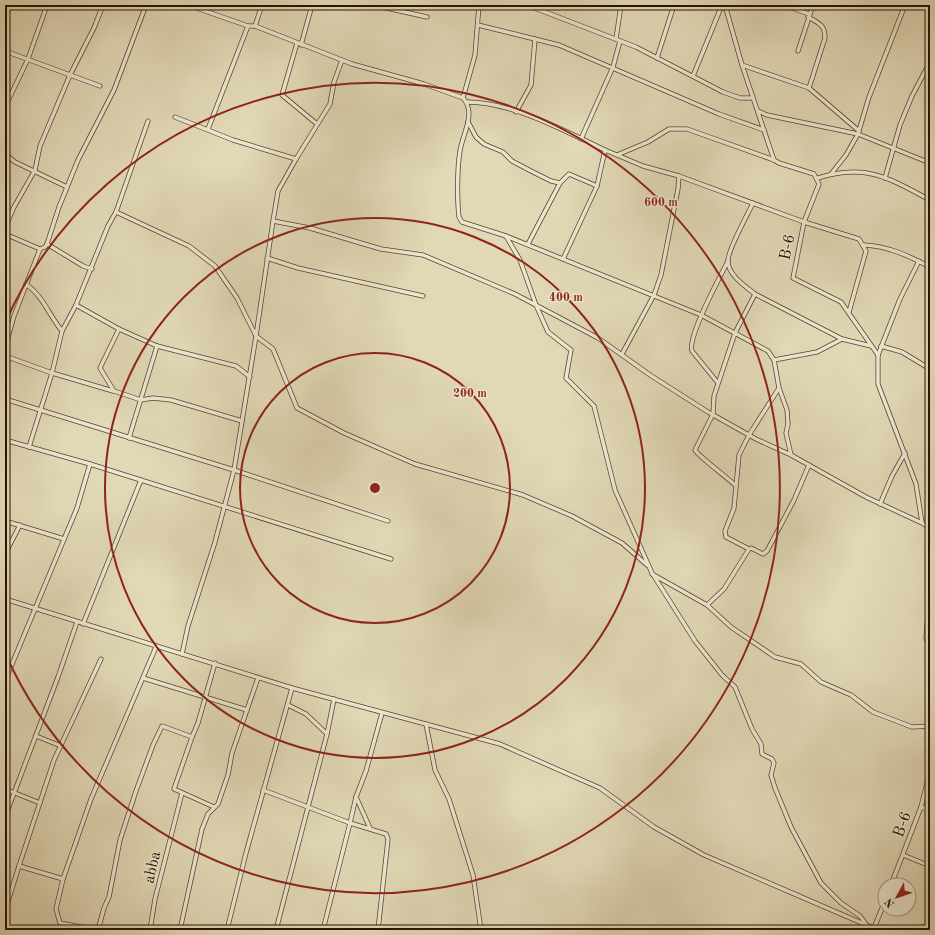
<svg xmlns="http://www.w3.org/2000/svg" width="935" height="935" viewBox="0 0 935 935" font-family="'Old Standard TT',serif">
<rect width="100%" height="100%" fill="#e1d8b6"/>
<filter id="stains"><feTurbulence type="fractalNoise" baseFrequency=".005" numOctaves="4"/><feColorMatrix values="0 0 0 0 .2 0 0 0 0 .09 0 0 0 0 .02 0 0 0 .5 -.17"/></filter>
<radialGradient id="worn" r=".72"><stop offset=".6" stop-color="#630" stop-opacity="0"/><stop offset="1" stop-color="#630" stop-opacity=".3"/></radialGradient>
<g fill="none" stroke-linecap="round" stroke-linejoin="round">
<defs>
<g id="street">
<path d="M 188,5 L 248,26 L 255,26 L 352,64 L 424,84 L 463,98 C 477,113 462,135 460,151 C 457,169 457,199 459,217 L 462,222 L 506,236 L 520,260 L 536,305 L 548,332 L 571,350 L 566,378 L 594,406 L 615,490 L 652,573 L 695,641 L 722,675 L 735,687 L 752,729 L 761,744 L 762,754 L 772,759 L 774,763 L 771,775 L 775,788 L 791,827 L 821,883 L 841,903 L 860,916 L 868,927"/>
<path d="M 373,5 L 427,17"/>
<path d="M 527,5 L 636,47 L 723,92 L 740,98 L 753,98"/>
<path d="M 725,5 L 742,65 L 774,160 L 779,163 L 814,174 L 819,184 L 804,222 L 793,278 L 841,302 L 878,355 L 878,384 L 916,484 L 922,523 L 930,528"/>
<path d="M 783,5 L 809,14"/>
<path d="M 808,17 C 819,23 825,25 825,38 L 809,88"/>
<path d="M 478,25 L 559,45 L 719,114 L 764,130"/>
<path d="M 255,26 L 262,5"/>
<path d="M 616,39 L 621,5"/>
<path d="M 297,43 L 282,95 L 317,124"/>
<path d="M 301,45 L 312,5"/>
<path d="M 5,51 L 100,86"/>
<path d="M 798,51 L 813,5"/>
<path d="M 657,58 L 674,5"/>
<path d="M 742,65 L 809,88 L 859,131"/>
<path d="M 693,76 L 722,5"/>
<path d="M 463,98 L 475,55 L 479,5"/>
<path d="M 467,102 C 513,102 564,131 605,150 L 597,186 L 563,259"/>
<path d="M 5,107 L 28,59 L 47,5"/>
<path d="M 758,111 L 767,115 L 858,134 L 930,163"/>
<path d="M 516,112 L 531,85 L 535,39"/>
<path d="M 175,117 L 233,140 L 296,159 L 278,191 L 273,221 L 310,228 L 381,249 L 423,255 L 515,294 L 598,338 L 650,375 L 708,412 L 756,439 L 791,455 L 866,497 L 922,523"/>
<path d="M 468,122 L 476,137 L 484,144 L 503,152 L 512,161 L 531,171 L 551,181 L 560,183 L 569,174 L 597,186"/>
<path d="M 208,129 L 248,26"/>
<path d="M 581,139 L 613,67 L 620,41"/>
<path d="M 605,150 L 643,166 L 679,176 L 804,222 L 859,239 L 866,251 L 849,312"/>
<path d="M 5,154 L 15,162 L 67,187"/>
<path d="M 617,155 L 648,142 L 669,129 L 687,129 L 774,160"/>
<path d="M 296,159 L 330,104 L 334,82 L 342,60"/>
<path d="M 831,174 L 846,155 L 858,134 L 869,97 L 905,5"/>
<path d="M 818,178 C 866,163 889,178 930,200"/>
<path d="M 885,178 L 900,125 L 912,96 L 930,62"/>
<path d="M 753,203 C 748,214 727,251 728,261 C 728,275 745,286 755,294 L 842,339"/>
<path d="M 116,212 L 189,246 L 215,266 L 237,298 L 256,336 L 273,349 L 297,408 L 344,433 L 415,464 L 523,495 L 572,516 L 622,543 L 647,565"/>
<path d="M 5,228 L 14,207 L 35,170 L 40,146 L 70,75 L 94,28 L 103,5"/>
<path d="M 5,234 L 40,249"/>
<path d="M 506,236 L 701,315 L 768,351 L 774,360 L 779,388 L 787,410 L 788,424 L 786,433 L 791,455"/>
<path d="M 47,244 L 59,207 L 78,160 L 114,90 L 146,5"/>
<path d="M 528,244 L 560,183"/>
<path d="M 864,245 C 888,246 909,256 930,267"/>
<path d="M 267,258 L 298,268 L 423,296"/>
<path d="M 26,284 C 44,297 48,314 62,331"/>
<path d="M 76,305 L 108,226 L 116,212 L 148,121"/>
<path d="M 119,329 L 157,346 L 236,366 L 250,377"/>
<path d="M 881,346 L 902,352 L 930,369"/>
<path d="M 5,348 L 14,316 L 40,249 L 45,247 L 47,244 L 83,266 L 92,269"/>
<path d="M 622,354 L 654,295 L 661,275 L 678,189 L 679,176"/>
<path d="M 878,355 L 900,299 L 919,261"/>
<path d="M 5,356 L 52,373 L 113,391"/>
<path d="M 774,360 L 817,352 L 842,339 L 871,346"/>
<path d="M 718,383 L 692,351 C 687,337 720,277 728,261"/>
<path d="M 5,399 L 234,470 L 388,521"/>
<path d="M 129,438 L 157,346"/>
<path d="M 5,440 L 90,464 L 77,508 L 5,681"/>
<path d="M 29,447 L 52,373 L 62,331 L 76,305 L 119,329 L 100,368 L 114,391 L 141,400 L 153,398 L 171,400 L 242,421"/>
<path d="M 90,464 L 391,559"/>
<path d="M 735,485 C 729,479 697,455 695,450 L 713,414 L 714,396 L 735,333 L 755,294"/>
<path d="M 880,504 L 892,476 L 905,453"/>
<path d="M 5,521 L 64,539"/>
<path d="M 749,549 L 726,537 L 725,531 L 734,508 L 739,455 L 749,435 L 779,388"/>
<path d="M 5,554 L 20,525"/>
<path d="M 652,574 L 707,605 L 731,627 L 775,657 L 801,664 L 821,682 L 851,695 L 873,712 L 912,727 L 930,726"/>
<path d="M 930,591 L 926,638 L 930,650"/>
<path d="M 5,599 L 292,688 L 500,744 L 600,788 L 654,827 L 704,855 L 878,930"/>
<path d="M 707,605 L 724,589 L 749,549 L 751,548 L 763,554 L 767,551 L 794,500 L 809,465"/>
<path d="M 83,624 L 141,480"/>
<path d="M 182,654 L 188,626 L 215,542 L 234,470 L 256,336 L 273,221"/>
<path d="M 101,659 L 54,760 L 19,866 L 63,879 L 91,799 L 156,647"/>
<path d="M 143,678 L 247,710"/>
<path d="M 426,724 L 435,770 L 449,799 L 473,875 L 481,930"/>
<path d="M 327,734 L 334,699"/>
<path d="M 36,736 L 61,746"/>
<path d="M 192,737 L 174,789 L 214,807"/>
<path d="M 5,789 L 40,803"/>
<path d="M 263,790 L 350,823 L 323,930"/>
<path d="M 356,797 L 370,828"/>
<path d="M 921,807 L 930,810"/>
<path d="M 5,817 L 58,677 L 77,622"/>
<path d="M 903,855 L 930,866"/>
<path d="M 63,879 L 56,909 L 60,923 L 97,930"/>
<path d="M 891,885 L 921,807 L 930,771"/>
<path d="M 5,911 L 19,866"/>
<path d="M 874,928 L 885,901"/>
<path d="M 875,928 L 911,930"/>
<path d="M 909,928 L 930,927"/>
<path d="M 98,930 L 104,908 L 109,897 L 120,840 L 136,791 L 153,745 L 162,726 L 192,737 L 198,723 L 215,663"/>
<path d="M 150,930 L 155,899 L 182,793"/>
<path d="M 180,930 L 202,829 L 208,814 L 218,804 L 228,775 L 232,753 L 258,678"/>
<path d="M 227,930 L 246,853 L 292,688"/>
<path d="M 276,930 L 327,734 L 306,714 L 288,705"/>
<path d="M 378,930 L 388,839 L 386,834 L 350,823 L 356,797 L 366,771 L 382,713"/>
</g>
</defs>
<use href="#street" stroke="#56442e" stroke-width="5"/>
<use href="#street" stroke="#ece6d0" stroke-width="3.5"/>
</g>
<g fill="none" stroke="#8f2418" stroke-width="2">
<circle cx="375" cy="488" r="135"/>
<circle cx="375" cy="488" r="270"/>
<path d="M5 323A405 405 0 1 1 5 653"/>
</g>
<g text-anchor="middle" stroke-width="3" stroke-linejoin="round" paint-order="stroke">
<g font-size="16" fill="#281200" stroke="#ece6d0">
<text transform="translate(786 247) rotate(-78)" y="6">B-6</text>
<text transform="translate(901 824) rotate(-70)" y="6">B-6</text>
<text transform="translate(151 867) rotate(-77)" y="6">abba</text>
</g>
</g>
<circle cx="375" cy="488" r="6" fill="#8f2418" stroke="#ece6d0" stroke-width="2"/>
<g font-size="12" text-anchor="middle" font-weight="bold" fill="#8f2418" stroke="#ece6d0" stroke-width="3" stroke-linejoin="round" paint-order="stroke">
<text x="661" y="206">600 m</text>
<text x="566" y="301">400 m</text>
<text x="470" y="397">200 m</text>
</g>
<rect width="935" height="935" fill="none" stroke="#e1d8b6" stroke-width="20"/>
<rect x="6" y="6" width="923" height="923" fill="none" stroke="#281200" stroke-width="2"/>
<rect x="10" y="10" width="915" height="915" fill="none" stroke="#281200"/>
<g transform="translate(897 897) rotate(230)"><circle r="19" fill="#ece6d0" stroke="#9e917d"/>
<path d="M0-3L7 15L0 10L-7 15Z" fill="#8f2418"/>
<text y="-6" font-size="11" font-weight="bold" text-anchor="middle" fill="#281200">N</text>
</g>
<rect width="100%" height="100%" filter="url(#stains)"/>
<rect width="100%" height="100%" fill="url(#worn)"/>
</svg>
